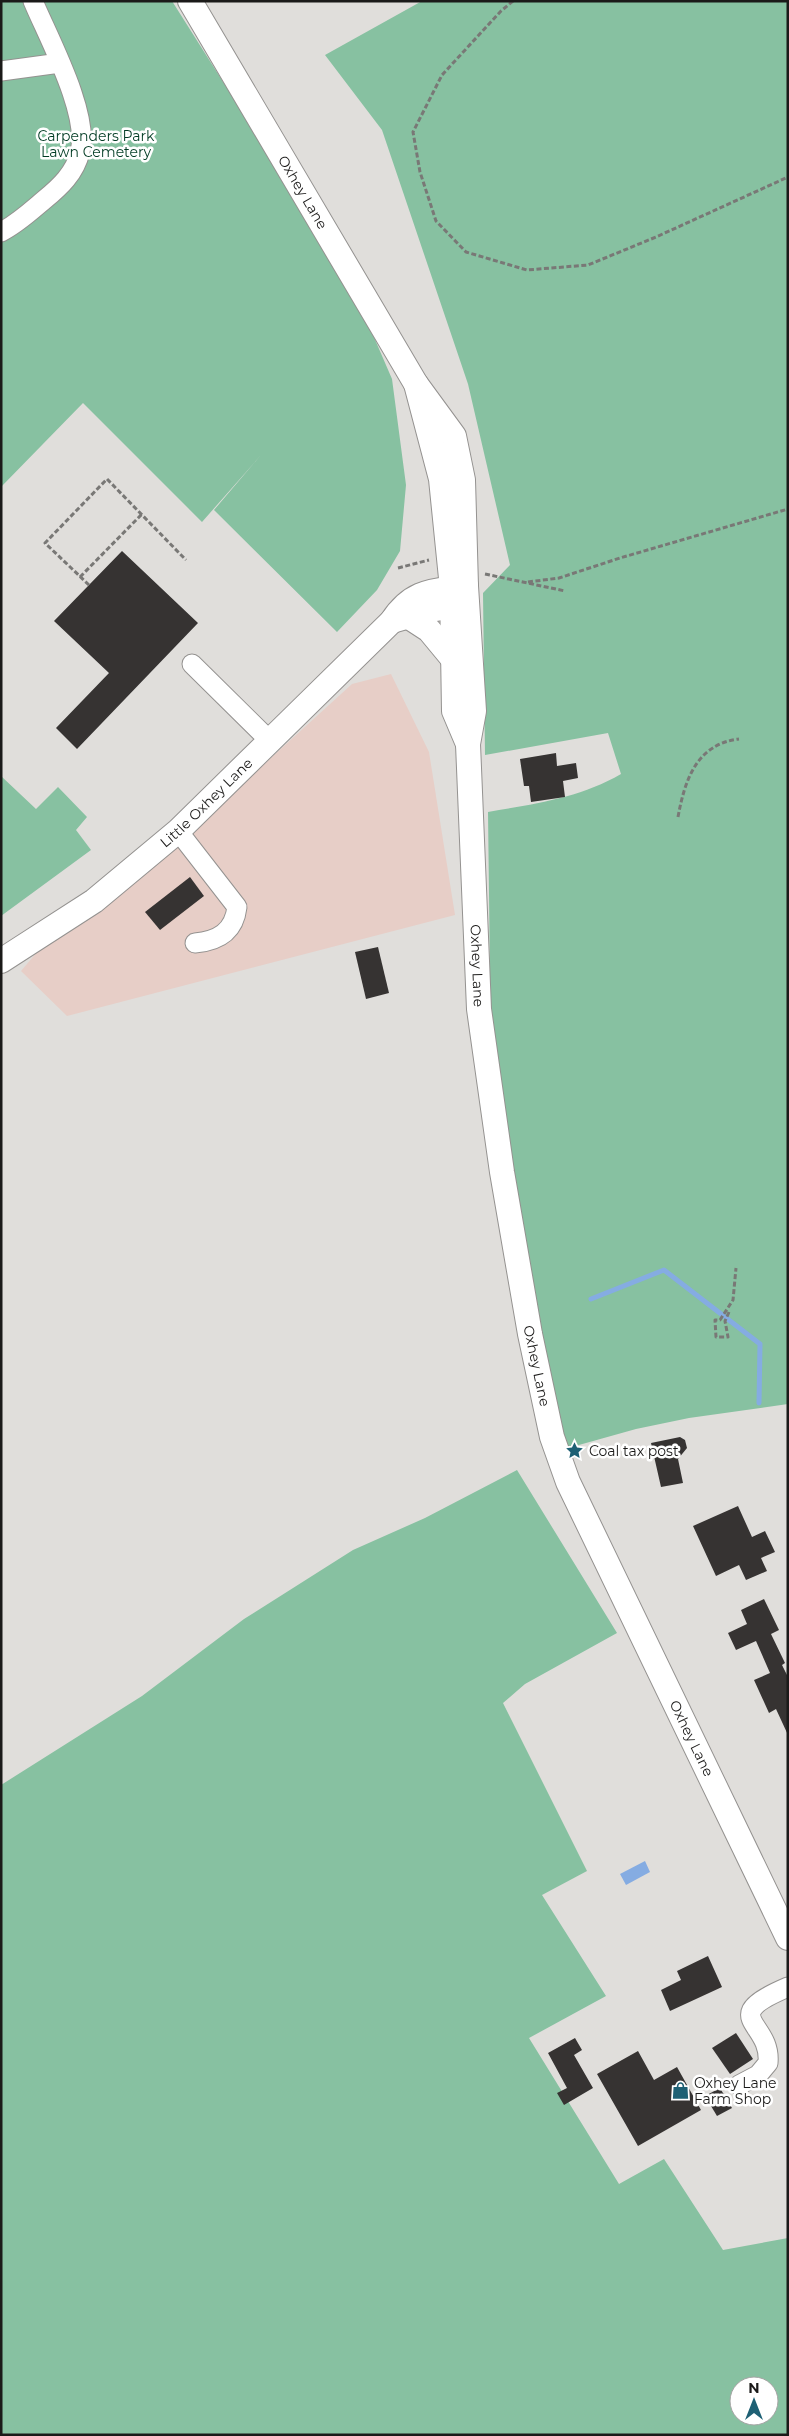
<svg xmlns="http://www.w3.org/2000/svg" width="789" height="2436" viewBox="0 0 789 2436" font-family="Montserrat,sans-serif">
<rect width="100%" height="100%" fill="#e0dedb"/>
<path fill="#e7cec7" d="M 391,674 L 429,752 L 455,915 L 67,1016 L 21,971 L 38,951 L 183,838 L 352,684 Z"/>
<g fill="#87c1a1" fill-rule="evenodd">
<path d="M 1,1 L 172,1 L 297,199 L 367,321 L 392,379 L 406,485 L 400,551 L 377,590 L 337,632 L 214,510 L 261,455 L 202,522 L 83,403 L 1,487 Z"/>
<path d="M 422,1 L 788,1 L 788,1404 L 689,1418 L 636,1429 L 561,1450 L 491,1057 L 488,812 C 534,804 580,798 621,774 L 608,733 L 485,755 L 483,593 L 510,565 L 468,384 L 382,130 L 325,55 Z"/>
<path d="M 1,776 L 36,809 L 58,787 L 87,817 L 76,830 L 91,850 L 1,916 Z"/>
<path d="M 517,1470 L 617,1633 L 525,1684 L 503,1703 L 587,1871 L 542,1895 L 606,1996 L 529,2038 L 619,2184 L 664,2159 L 723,2250 L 788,2238 L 788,2435 L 1,2435 L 1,1785 L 142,1696 L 244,1619 L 353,1550 L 425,1518 ZM 739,2386 L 769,2386 L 769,2416 L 739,2416 Z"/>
</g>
<path fill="#85ace2" d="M 645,1861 L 650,1872 L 626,1885 L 620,1874 Z"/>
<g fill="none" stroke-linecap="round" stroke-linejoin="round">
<path stroke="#85ace2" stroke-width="5" d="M 591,1299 L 664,1270 L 760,1344 L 759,1403"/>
</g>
<g fill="#363332">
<path d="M 122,551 L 198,623 L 77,749 L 56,728 L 109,673 L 54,621 Z"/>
<path d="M 556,753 L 557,766 L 576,763 L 578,778 L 563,781 L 565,797 L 531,802 L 529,786 L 524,786 L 520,759 Z"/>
<path d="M 190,877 L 204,896 L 160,930 L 145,912 Z"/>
<path d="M 378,947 L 389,993 L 366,999 L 355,952 Z"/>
<path d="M 680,1437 L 685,1440 L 687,1448 L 678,1459 L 683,1483 L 661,1487 L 651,1443 Z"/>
<path d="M 738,1506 L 752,1537 L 765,1531 L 775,1552 L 761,1558 L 767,1571 L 746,1580 L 739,1565 L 716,1576 L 693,1526 Z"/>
<path d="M 764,1599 L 779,1630 L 771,1634 L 785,1663 L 782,1665 L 788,1677 L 788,1735 L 776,1709 L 769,1713 L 754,1680 L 770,1673 L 756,1641 L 736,1650 L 728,1633 L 747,1624 L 741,1610 Z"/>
<path d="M 708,1956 L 722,1987 L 670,2011 L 661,1990 L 681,1980 L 677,1971 Z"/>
<path d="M 736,2033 L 753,2059 L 730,2074 L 712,2048 Z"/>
<path d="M 575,2038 L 582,2050 L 574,2055 L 593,2088 L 564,2105 L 557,2093 L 567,2088 L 548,2053 Z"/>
<path d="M 638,2051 L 654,2080 L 677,2067 L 701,2110 L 638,2146 L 597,2074 Z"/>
<path d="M 720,2088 L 732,2108 L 717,2116 L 705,2096 Z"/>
</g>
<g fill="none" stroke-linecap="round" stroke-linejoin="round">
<defs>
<g id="minor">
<path d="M 1,71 L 60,63"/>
<path d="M 1,232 C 17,224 31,211 44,200 C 60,187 75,173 80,152 C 90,114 48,37 33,1"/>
<path d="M 192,664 L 270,741"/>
<path d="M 178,831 L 237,907 C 234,932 218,941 195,943"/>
<path d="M 739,2085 L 758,2075 L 768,2063 C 772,2021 715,2018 788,1987"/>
</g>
<g id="major">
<path id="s1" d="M 190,1 L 416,384 L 441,479 L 452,588 L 454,711 L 468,744"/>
<path id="s2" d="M 416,384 L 454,436 L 463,480 L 466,586 L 474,711 L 468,744 L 479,1009 L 502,1172 L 530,1334 L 552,1437 L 568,1482 L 788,1938"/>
<path d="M 409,617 L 429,630 L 453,659"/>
<path d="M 392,621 L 430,610 L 467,604"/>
<path id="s3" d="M 1,961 L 94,901 L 178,831 L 392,621 C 412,590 433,591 466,586"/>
</g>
</defs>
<use href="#minor" stroke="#949290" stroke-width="21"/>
<use href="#major" stroke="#949290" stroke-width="26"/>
<g stroke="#797876" stroke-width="3" stroke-dasharray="5 2.5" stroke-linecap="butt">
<path d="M 513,1 L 501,11 L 442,75 L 413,132 L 420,172 L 436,221 L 466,252 L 527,270 L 588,265 L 656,237 L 788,177"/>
<path d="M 398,568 L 429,560"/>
<path d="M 485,574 L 565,591"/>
<path d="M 80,577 L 142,514"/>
<path d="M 528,582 L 559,578 L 620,558 L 788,509"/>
<path d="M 89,585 L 45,543 L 107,479 L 186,560"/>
<path d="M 678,817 C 685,779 697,744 739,739"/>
<path d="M 729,1312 L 725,1321 L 728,1337 L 716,1337 L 715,1320 L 720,1320 L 733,1300 L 736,1268"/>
</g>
<use href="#minor" stroke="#fff" stroke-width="19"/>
<use href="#major" stroke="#fff" stroke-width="24"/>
</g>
<defs>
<symbol id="sight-bare" viewBox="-9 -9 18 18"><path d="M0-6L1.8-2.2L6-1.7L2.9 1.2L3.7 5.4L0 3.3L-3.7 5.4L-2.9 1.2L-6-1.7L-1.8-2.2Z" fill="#1e6074" stroke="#fff" stroke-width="2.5" paint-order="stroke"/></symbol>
<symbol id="shop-bare" viewBox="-9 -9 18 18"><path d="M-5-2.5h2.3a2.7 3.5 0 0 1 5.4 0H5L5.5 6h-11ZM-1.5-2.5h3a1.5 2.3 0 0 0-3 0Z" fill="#1e6074" stroke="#fff" stroke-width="2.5" paint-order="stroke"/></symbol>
</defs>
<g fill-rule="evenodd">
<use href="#sight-bare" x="562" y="1438" width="25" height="25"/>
<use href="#shop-bare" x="668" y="2078" width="25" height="25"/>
</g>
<g text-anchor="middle" stroke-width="5" stroke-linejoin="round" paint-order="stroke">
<g font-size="14" fill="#003b23" stroke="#fff">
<text x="96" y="141">Carpenders Park<tspan x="96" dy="16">Lawn Cemetery</tspan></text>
</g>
<g font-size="14" fill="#1b1a19" stroke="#fff">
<text dy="5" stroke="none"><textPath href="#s1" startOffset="222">Oxhey Lane</textPath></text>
<text dy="5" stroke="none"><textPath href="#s3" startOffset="260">Little Oxhey Lane</textPath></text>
<text dy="5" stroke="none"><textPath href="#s2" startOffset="596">Oxhey Lane</textPath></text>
<text dy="5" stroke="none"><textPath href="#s2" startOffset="1001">Oxhey Lane</textPath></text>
<text dy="5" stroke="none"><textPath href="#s2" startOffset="1406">Oxhey Lane</textPath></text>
</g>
<g font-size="14" fill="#1b1a19" stroke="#fff" text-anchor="start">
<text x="589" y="1456">Coal tax post</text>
<text x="694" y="2088">Oxhey Lane<tspan x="694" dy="16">Farm Shop</tspan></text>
</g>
</g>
<rect width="789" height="2436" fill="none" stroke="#1b1a19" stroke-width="5"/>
<g transform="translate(754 2401)"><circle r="24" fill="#ffffff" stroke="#a4a3a3"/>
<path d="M0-4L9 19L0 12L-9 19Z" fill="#1e6074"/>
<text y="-8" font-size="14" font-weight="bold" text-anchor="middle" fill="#1b1a19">N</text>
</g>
</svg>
